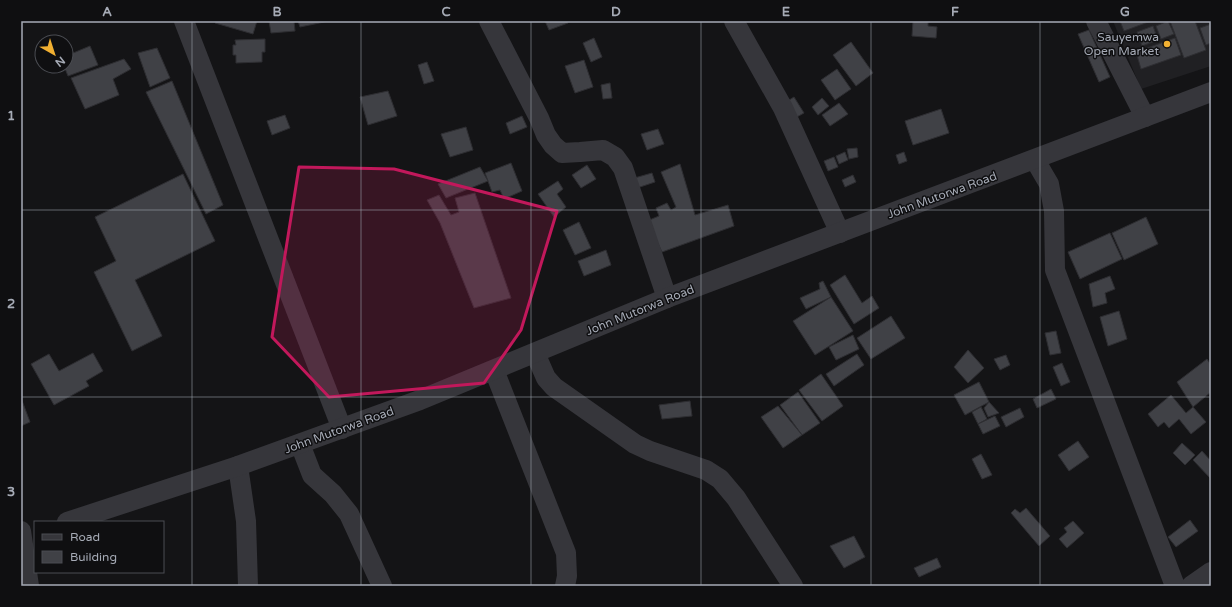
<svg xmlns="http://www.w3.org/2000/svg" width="1232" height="607" viewBox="0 0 1232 607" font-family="'Varela Round',sans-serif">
<rect width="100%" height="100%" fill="#141416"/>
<path fill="#202023" d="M 1113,21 L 1211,21 L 1211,66 L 1141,89 Z"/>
<g fill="#404146" stroke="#2e2e32">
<path d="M 216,21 L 257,21 L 253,34 L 215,23 Z"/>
<path d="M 269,21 L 294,21 L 295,31 L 271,33 Z"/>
<path d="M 298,21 L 329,21 L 300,27 Z"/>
<path d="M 545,21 L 567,21 L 568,23 L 549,30 Z"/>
<path d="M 913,21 L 928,22 L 928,26 L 937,27 L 936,38 L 912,36 Z"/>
<path d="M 1120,21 L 1151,21 L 1124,31 Z"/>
<path d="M 1168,21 L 1174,34 L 1161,39 L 1156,26 Z"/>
<path d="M 1170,21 L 1195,21 L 1206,50 L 1184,58 Z"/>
<path d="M 1211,24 L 1211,43 L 1206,45 L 1200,28 Z"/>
<path d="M 1153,26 L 1158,40 L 1142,46 L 1137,32 Z"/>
<path d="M 1089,30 L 1110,77 L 1099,82 L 1078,34 Z"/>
<path d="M 594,38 L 602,57 L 591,62 L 583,43 Z"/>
<path d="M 1175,38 L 1181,55 L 1141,69 L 1136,52 Z"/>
<path d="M 265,39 L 265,52 L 262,52 L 262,62 L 236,63 L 236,55 L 233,55 L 233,45 L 236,45 L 235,40 Z"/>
<path d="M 851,42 L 873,73 L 856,86 L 833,55 Z"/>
<path d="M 90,46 L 98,65 L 68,76 L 64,66 L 66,66 L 66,56 Z"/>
<path d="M 157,48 L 170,78 L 150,87 L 138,53 Z"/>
<path d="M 124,59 L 131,69 L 113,79 L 119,95 L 85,109 L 71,78 Z"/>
<path d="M 584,60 L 593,87 L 575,93 L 565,66 Z"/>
<path d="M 427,62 L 434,81 L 424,84 L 418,65 Z"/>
<path d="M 837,69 L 851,89 L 835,100 L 821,80 Z"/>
<path d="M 172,81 L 223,205 L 206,214 L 146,92 Z"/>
<path d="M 610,83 L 612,98 L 603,99 L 601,85 Z"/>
<path d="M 388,91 L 397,116 L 368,125 L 360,97 Z"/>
<path d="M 794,97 L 804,113 L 795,118 L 786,102 Z"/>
<path d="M 822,98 L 829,106 L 818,115 L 812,107 Z"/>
<path d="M 839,103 L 848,114 L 830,126 L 822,115 Z"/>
<path d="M 941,109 L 949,133 L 913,145 L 905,121 Z"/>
<path d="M 285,115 L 290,128 L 272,135 L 267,121 Z"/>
<path d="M 522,116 L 527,127 L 510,134 L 506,123 Z"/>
<path d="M 466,127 L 473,150 L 450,157 L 441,134 Z"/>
<path d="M 658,129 L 664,144 L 647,150 L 641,134 Z"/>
<path d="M 857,148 L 858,157 L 849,159 L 847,149 Z"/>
<path d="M 845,152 L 848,160 L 839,164 L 836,156 Z"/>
<path d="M 904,152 L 907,161 L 899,164 L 896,155 Z"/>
<path d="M 834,157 L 838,167 L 828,171 L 824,161 Z"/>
<path d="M 511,163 L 522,191 L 504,199 L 500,190 L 492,192 L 485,173 Z"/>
<path d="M 680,164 L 695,215 L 728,205 L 734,226 L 662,252 L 647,221 L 659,216 L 656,208 L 667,203 L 671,210 L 676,207 L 661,172 Z"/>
<path d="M 587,165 L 596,179 L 581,188 L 572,175 Z"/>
<path d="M 480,167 L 488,181 L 446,198 L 438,184 Z"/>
<path d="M 652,173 L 655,182 L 634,189 L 631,179 Z"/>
<path d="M 183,174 L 215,241 L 135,280 L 162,336 L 132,351 L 94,272 L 116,261 L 95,217 Z"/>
<path d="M 853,175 L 856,182 L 845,187 L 842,180 Z"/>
<path d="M 558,181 L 563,189 L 557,194 L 566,207 L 554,217 L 538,194 Z"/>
<path d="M 475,193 L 511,298 L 474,308 L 440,223 L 427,200 L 439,195 L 451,215 L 459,212 L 455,198 Z"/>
<path d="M 1146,217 L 1158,244 L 1124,260 L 1112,233 Z"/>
<path d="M 579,222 L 591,248 L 575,255 L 563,230 Z"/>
<path d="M 1110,233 L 1122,259 L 1080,279 L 1068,252 Z"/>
<path d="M 606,250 L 611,265 L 584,276 L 578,261 Z"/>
<path d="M 845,275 L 862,303 L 872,296 L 879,308 L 854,324 L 830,285 Z"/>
<path d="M 1110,276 L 1115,289 L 1105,293 L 1107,303 L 1093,307 L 1089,284 Z"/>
<path d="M 823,281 L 831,297 L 806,309 L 800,298 L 820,289 L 819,283 Z"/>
<path d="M 831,297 L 853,331 L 815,355 L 793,321 Z"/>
<path d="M 1119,311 L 1127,339 L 1108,346 L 1100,317 Z"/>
<path d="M 891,316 L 905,338 L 871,359 L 857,338 Z"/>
<path d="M 1056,331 L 1061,353 L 1050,355 L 1045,333 Z"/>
<path d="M 853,335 L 859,349 L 836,360 L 829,347 Z"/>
<path d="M 968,350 L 984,368 L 968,383 L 954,367 Z"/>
<path d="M 93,353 L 103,371 L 86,381 L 89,386 L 54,405 L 31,364 L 49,354 L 59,371 Z"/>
<path d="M 857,354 L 864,365 L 834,386 L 826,374 Z"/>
<path d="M 1006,355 L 1010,365 L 1000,370 L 994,359 Z"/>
<path d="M 1207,359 L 1211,365 L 1211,392 L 1193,407 L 1177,382 Z"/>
<path d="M 1062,363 L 1070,382 L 1061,386 L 1053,367 Z"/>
<path d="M 821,374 L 843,406 L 822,421 L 799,390 Z"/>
<path d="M 979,382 L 989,402 L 965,415 L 954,395 Z"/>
<path d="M 1051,389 L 1056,399 L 1037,408 L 1033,399 Z"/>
<path d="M 798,392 L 820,423 L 802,435 L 780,405 Z"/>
<path d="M 1171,395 L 1186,413 L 1193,407 L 1206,422 L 1191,434 L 1179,419 L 1169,428 L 1164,422 L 1158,427 L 1148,414 Z"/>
<path d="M 21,398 L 30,422 L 21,426 Z"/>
<path d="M 690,401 L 692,416 L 662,419 L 659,405 Z"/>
<path d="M 989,402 L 999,413 L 988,417 L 984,408 Z"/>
<path d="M 778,406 L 802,435 L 783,448 L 761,417 Z"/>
<path d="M 981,407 L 987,419 L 978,424 L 972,412 Z"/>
<path d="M 1020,408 L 1024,417 L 1006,427 L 1001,417 Z"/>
<path d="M 995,416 L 1000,426 L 983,434 L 978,424 Z"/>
<path d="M 1078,441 L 1089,457 L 1069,471 L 1058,455 Z"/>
<path d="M 1182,443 L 1195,455 L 1185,465 L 1173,453 Z"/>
<path d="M 1202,451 L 1211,461 L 1211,479 L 1193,460 Z"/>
<path d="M 981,454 L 992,475 L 982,479 L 972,459 Z"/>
<path d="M 1026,508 L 1050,536 L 1039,546 L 1011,513 L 1015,509 L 1020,513 Z"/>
<path d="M 1190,520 L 1198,531 L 1176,547 L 1168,537 Z"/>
<path d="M 1073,521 L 1084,533 L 1067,548 L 1059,539 L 1067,532 L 1064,528 Z"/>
<path d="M 854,536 L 865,557 L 844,568 L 830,546 Z"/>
<path d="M 937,558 L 941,567 L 919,577 L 914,568 Z"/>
</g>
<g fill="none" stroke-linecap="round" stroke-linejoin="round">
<g stroke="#36363b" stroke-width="20">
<path d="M 184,21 L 342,429"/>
<path d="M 489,21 L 539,118 L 546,135 L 553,145 L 562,153 L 580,152 L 603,150 L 615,157 L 623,168 L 667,298"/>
<path d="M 734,21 L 783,108 L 840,233"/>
<path d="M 1096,21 L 1145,117"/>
<path d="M 1035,160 L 1049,184 L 1054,211 L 1055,270 L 1175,586"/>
<path d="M 535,353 L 546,378 L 554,387 L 635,444 L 650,451 L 706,470 L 720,479 L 736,498 L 793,586"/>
<path d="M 494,370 L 566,553 L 567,576 L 565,586"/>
<path d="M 300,444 L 312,475 L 333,494 L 349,514 L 382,586"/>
<path d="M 238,466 L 246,521 L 248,586"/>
<path d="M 67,522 L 238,466 L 420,400 L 667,298 L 1211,92"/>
<path d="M 21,531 L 29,586"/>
<path d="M 1191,586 L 1211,572"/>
</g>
</g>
<path fill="#c2185b" fill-opacity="0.2" stroke="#c2185b" stroke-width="3" stroke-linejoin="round" d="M 299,167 L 394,169 L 557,211 L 521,330 L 484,383 L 329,397 L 272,337 Z"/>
<path fill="none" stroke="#a6abb6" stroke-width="1" stroke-opacity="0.55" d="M 192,21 L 192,586M 361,21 L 361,586M 531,21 L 531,586M 701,21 L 701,586M 871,21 L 871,586M 1040,21 L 1040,586M 21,210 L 1211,210M 21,397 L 1211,397"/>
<circle fill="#f1b032" stroke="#0f0f11" stroke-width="1.5" cx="1167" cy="44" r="4"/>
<g text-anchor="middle" stroke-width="3" stroke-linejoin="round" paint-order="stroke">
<g font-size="12" fill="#a6abb6" stroke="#0f0f11" text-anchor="end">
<text x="1159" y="41">Sauyemwa<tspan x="1159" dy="14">Open Market</tspan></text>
</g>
<g font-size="12" fill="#a6abb6" stroke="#0f0f11">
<text transform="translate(942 195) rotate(-20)" y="4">John Mutorwa Road</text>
<text transform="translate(640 310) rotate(-22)" y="4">John Mutorwa Road</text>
<text transform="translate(339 430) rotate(-20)" y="4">John Mutorwa Road</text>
</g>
</g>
<rect width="1232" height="607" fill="none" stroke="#0f0f11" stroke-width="44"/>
<rect x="34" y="521" width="130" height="52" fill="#0f0f11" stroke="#4b4d53"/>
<rect x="42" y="534" width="20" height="6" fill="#36363b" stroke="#4b4d53"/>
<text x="70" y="541" font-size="12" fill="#a6abb6">Road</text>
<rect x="42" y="551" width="20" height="12" fill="#404146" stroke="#4b4d53"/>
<text x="70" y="561" font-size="12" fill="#a6abb6">Building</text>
<g transform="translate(54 54) rotate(141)"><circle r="19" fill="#0f0f11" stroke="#4b4d53"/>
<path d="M0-3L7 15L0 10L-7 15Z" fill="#f1b032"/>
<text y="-6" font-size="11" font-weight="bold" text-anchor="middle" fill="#a6abb6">N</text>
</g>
<rect x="22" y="22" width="1188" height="563" fill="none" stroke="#a6abb6" stroke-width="1.5"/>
<g font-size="13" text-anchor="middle" font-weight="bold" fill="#a6abb6">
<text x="107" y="16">A</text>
<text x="277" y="16">B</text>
<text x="446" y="16">C</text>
<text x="616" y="16">D</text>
<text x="786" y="16">E</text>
<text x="955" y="16">F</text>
<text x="1125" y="16">G</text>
<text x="11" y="120">1</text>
<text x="11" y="308">2</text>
<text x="11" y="496">3</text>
</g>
</svg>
